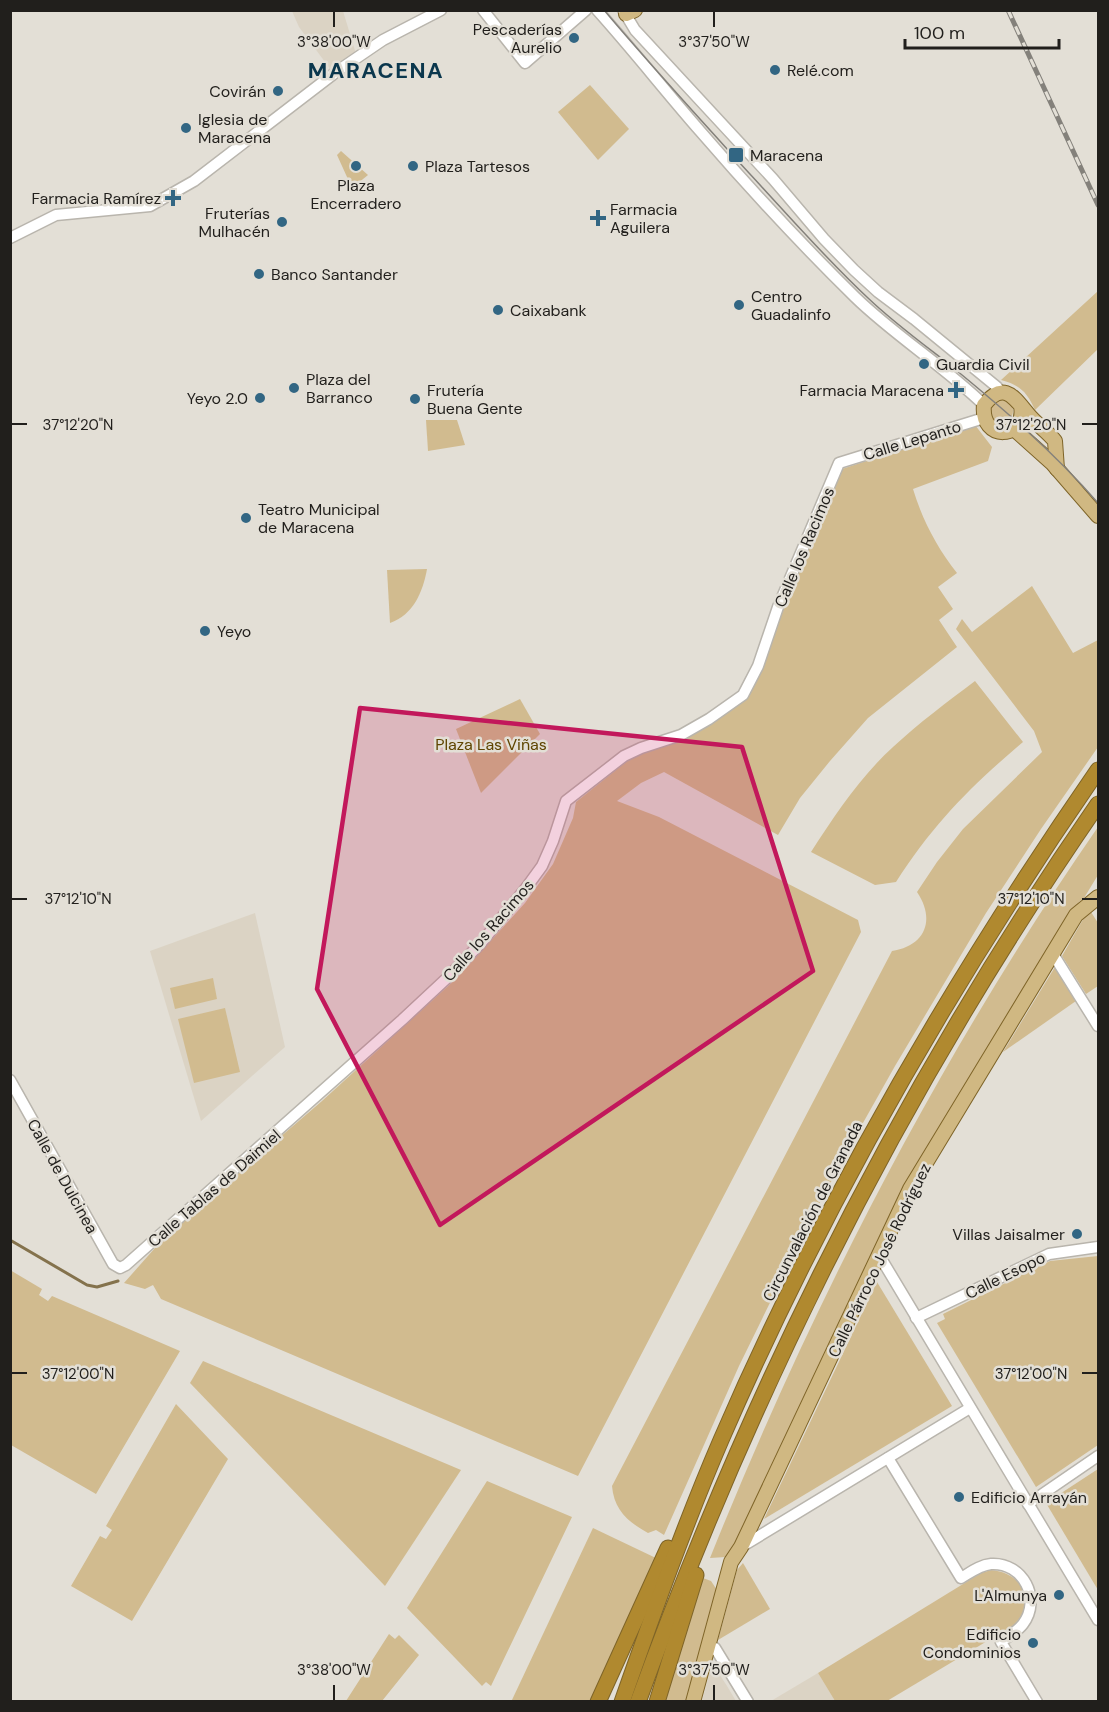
<svg xmlns="http://www.w3.org/2000/svg" width="1109" height="1712" viewBox="0 0 1109 1712" font-family="'DM Sans',sans-serif">
<rect width="100%" height="100%" fill="#e3dfd6"/>
<g fill="#dbd3c4">
<path d="M 292,11 L 343,11 L 356,54 L 331,70 L 299,27 Z"/>
<path d="M 255,913 L 285,1047 L 201,1121 L 150,951 Z"/>
<path d="M 712,1663 L 727,1686 L 736,1701 L 702,1701 Z"/>
<path d="M 818,1673 L 835,1701 L 771,1701 Z"/>
</g>
<g fill="#d1bb8f">
<path d="M 590,85 L 629,129 L 598,160 L 558,112 Z"/>
<path d="M 341,151 L 368,175 L 352,188 L 337,155 Z"/>
<path d="M 1098,291 L 1098,349 L 1035,410 C 1027,392 1020,385 1001,380 Z"/>
<circle cx="1001" cy="411" r="12"/>
<path d="M 426,420 L 457,420 L 465,445 L 428,451 Z"/>
<path d="M 975,425 L 992,447 L 988,461 L 913,489 C 922,519 937,548 957,573 L 938,587 L 953,609 L 939,620 L 957,647 L 868,718 L 830,761 L 800,798 L 778,835 L 664,772 L 641,783 L 617,801 L 659,817 L 858,920 L 861,932 L 578,1476 L 161,1299 L 153,1285 L 145,1289 L 124,1283 L 155,1248 L 200,1206 L 322,1101 L 458,977 L 525,903 L 553,864 L 573,818 L 576,802 L 636,754 L 744,696 L 842,469 Z"/>
<path d="M 427,569 C 423,592 413,615 390,623 L 387,570 Z"/>
<path d="M 1032,586 L 1073,653 L 1098,640 L 1098,747 L 1041,829 L 986,913 L 895,1066 L 850,1146 L 806,1229 L 739,1366 L 664,1535 L 656,1530 L 648,1533 C 628,1522 614,1510 612,1486 L 892,951 C 925,946 936,920 917,892 L 937,862 L 963,829 L 1042,752 L 1034,731 L 956,629 L 962,619 L 972,632 Z"/>
<path d="M 975,681 L 1023,742 C 970,787 934,823 896,882 L 875,885 L 811,852 C 835,815 860,777 893,747 C 919,723 947,702 975,681 Z"/>
<path d="M 520,699 L 540,734 L 481,793 L 456,729 Z"/>
<path d="M 1098,827 L 1098,875 L 1084,898 L 1079,902 L 922,1161 L 733,1554 L 726,1557 L 710,1558 C 813,1301 941,1054 1098,827 Z"/>
<path d="M 1091,912 L 1098,923 L 1098,986 L 1086,994 L 1062,956 L 1085,916 Z"/>
<path d="M 1055,967 L 1076,1001 L 1003,1052 Z"/>
<path d="M 213,978 L 217,999 L 175,1009 L 170,988 Z"/>
<path d="M 225,1008 L 240,1072 L 194,1083 L 178,1019 Z"/>
<path d="M 1098,1256 L 1098,1445 L 1036,1487 L 937,1323 L 945,1319 L 943,1314 L 1050,1261 Z"/>
<path d="M 10,1270 L 42,1289 L 39,1295 L 48,1301 L 52,1296 L 180,1351 L 96,1494 L 11,1445 Z"/>
<path d="M 877,1282 L 952,1406 L 764,1519 Z"/>
<path d="M 203,1361 L 461,1470 L 385,1586 L 190,1383 Z"/>
<path d="M 176,1404 L 228,1459 L 132,1621 L 71,1586 L 100,1536 L 106,1539 L 112,1530 L 106,1526 Z"/>
<path d="M 1098,1469 L 1098,1590 L 1046,1503 Z"/>
<path d="M 487,1481 L 572,1517 L 491,1686 L 486,1682 L 482,1686 L 407,1608 Z"/>
<path d="M 593,1528 L 658,1559 L 592,1701 L 511,1702 Z"/>
<path d="M 743,1563 L 770,1609 L 718,1640 L 737,1570 Z"/>
<path d="M 991,1570 C 1023,1573 1037,1601 1014,1625 L 887,1701 L 835,1701 L 818,1673 L 981,1573 Z"/>
<path d="M 703,1578 L 711,1581 L 717,1590 L 689,1701 L 665,1702 L 685,1630 Z"/>
<path d="M 389,1634 L 395,1639 L 399,1635 L 419,1655 L 382,1701 L 346,1701 Z"/>
</g>
<g fill="none" stroke-linecap="round" stroke-linejoin="round">
<path stroke="#84724c" stroke-width="3" d="M 10,1240 L 87,1285 L 97,1287 L 118,1281"/>
<defs>
<g id="minor">
<path d="M 483,10 L 525,63 L 586,10"/>
<path d="M 597,10 C 633,50 665,91 700,131 C 750,189 801,244 855,297 C 895,336 944,366 984,405"/>
<path d="M 623,10 L 635,30 L 773,179 L 824,239 L 854,270 L 878,292 L 914,319 L 997,387 L 1001,393"/>
<path d="M 10,238 L 56,215 L 150,206 L 194,181 L 336,72 L 383,40 L 441,10"/>
<path d="M 1053,954 L 1098,1026"/>
<path d="M 10,1080 L 113,1264 L 120,1268 L 126,1265 L 402,1020 L 446,979 L 481,943 L 526,888 L 542,866 L 553,841 L 566,801 L 624,756 L 641,748 L 681,735 L 709,719 L 743,695 L 758,666 L 778,607 L 839,463 L 984,418"/>
<path d="M 879,1255 L 1098,1620"/>
<path d="M 916,1318 L 1049,1254 L 1098,1247"/>
<path d="M 888,1458 L 961,1578 C 971,1572 980,1565 991,1564 C 1023,1562 1042,1599 1023,1624 C 1017,1632 1008,1636 1001,1642 L 1037,1702"/>
<path d="M 1028,1504 L 1098,1456"/>
<path d="M 741,1547 L 970,1408"/>
<path d="M 708,1646 L 715,1648 L 748,1702"/>
</g>
<g id="major">
<path d="M 626,14 L 635,10"/>
<path d="M 1021,406 C 1027,440 980,442 984,405 C 1004,379 1015,399 1028,414 C 1036,424 1047,431 1055,441 L 1057,469"/>
<path d="M 1014,429 L 1052,463 L 1098,516"/>
<path d="M 693,1702 L 731,1562 L 741,1547 L 910,1189 L 1076,915 L 1098,897"/>
</g>
<g id="highway">
<path d="M 598,1702 L 668,1548"/>
<path d="M 622,1702 C 653,1614 684,1526 721,1440 C 823,1204 952,981 1098,770"/>
<path d="M 638,1702 C 753,1385 907,1080 1098,804"/>
<path d="M 657,1702 L 696,1575"/>
</g>
</defs>
<use href="#minor" stroke="#b9b5ad" stroke-width="13"/>
<use href="#major" stroke="#7e6428" stroke-width="16"/>
<use href="#highway" stroke="#7e6428" stroke-width="17"/>
<use href="#minor" stroke="#fff" stroke-width="10"/>
<use href="#major" stroke="#d0b882" stroke-width="14"/>
<use href="#highway" stroke="#b0892f" stroke-width="15"/>
<path stroke="#84817b" stroke-width="1.5" d="M 604,10 C 651,66 700,119 749,173 C 788,215 826,259 868,298 C 892,321 919,341 945,361 C 999,405 1053,451 1098,503"/>
<defs>
<path id="rail" d="M 1008,10 L 1098,205"/>
</defs>
<use href="#rail" stroke="#84817b" stroke-width="5"/>
<use href="#rail" stroke="#e3dfd6" stroke-width="3" stroke-dasharray="9" stroke-linecap="butt"/>
</g>
<path fill="#c2185b" fill-opacity="0.2" stroke="#c2185b" stroke-width="4.5" stroke-linejoin="round" d="M 360,708 L 742,747 L 813,971 L 440,1225 L 317,989 Z"/>
<path fill="none" stroke="#211f1c" stroke-width="2" d="M 334,12 L 334,27M 714,12 L 714,27M 12,424 L 27,424M 1082,424 L 1097,424M 12,899 L 27,899M 1082,899 L 1097,899M 12,1373 L 27,1373M 1082,1373 L 1097,1373M 334,1685 L 334,1700M 714,1685 L 714,1700"/>
<g fill="#326683" stroke="#e3dfd6" stroke-width="2">
<circle cx="574" cy="38" r="6"/>
<circle cx="775" cy="70" r="6"/>
<circle cx="278" cy="91" r="6"/>
<circle cx="186" cy="128" r="6"/>
<rect x="728" y="147" width="16" height="16" rx="3"/>
<circle cx="356" cy="166" r="6"/>
<circle cx="413" cy="166" r="6"/>
<path d="M170 189h6v6h6v6h-6v6h-6v-6h-6v-6h6z"/>
<path d="M595 209h6v6h6v6h-6v6h-6v-6h-6v-6h6z"/>
<circle cx="282" cy="222" r="6"/>
<circle cx="259" cy="274" r="6"/>
<circle cx="739" cy="305" r="6"/>
<circle cx="498" cy="310" r="6"/>
<circle cx="924" cy="364" r="6"/>
<circle cx="294" cy="388" r="6"/>
<path d="M953 381h6v6h6v6h-6v6h-6v-6h-6v-6h6z"/>
<circle cx="260" cy="398" r="6"/>
<circle cx="415" cy="399" r="6"/>
<circle cx="246" cy="518" r="6"/>
<circle cx="205" cy="631" r="6"/>
<circle cx="1077" cy="1234" r="6"/>
<circle cx="959" cy="1497" r="6"/>
<circle cx="1059" cy="1595" r="6"/>
<circle cx="1033" cy="1643" r="6"/>
</g>
<g text-anchor="middle" stroke-width="5" stroke-linejoin="round" paint-order="stroke">
<g font-size="16" fill="#211f1c" stroke="#e3dfd6" text-anchor="start">
<text x="562" y="35" text-anchor="end">Pescaderías<tspan x="562" dy="18">Aurelio</tspan></text>
<text x="787" y="76">Relé.com</text>
<text x="266" y="97" text-anchor="end">Covirán</text>
<text x="198" y="125">Iglesia de<tspan x="198" dy="18">Maracena</tspan></text>
<text x="750" y="161">Maracena</text>
<text x="425" y="172">Plaza Tartesos</text>
<text x="356" y="191" text-anchor="middle">Plaza<tspan x="356" dy="18">Encerradero</tspan></text>
<text x="161" y="204" text-anchor="end">Farmacia Ramírez</text>
<text x="610" y="215">Farmacia<tspan x="610" dy="18">Aguilera</tspan></text>
<text x="270" y="219" text-anchor="end">Fruterías<tspan x="270" dy="18">Mulhacén</tspan></text>
<text x="271" y="280">Banco Santander</text>
<text x="751" y="302">Centro<tspan x="751" dy="18">Guadalinfo</tspan></text>
<text x="510" y="316">Caixabank</text>
<text x="936" y="370">Guardia Civil</text>
<text x="306" y="385">Plaza del<tspan x="306" dy="18">Barranco</tspan></text>
<text x="427" y="396">Frutería<tspan x="427" dy="18">Buena Gente</tspan></text>
<text x="944" y="396" text-anchor="end">Farmacia Maracena</text>
<text x="248" y="404" text-anchor="end">Yeyo 2.0</text>
<text x="258" y="515">Teatro Municipal<tspan x="258" dy="18">de Maracena</tspan></text>
<text x="217" y="637">Yeyo</text>
<text x="1065" y="1240" text-anchor="end">Villas Jaisalmer</text>
<text x="971" y="1503">Edificio Arrayán</text>
<text x="1047" y="1601" text-anchor="end">L'Almunya</text>
<text x="1021" y="1640" text-anchor="end">Edificio<tspan x="1021" dy="18">Condominios</tspan></text>
</g>
<g font-size="16" fill="#211f1c" stroke="#e3dfd6">
<text transform="translate(912 440) rotate(-17)" y="6">Calle Lepanto</text>
<text transform="translate(804 547) rotate(-67)" y="6">Calle los Racimos</text>
<text transform="translate(488 930) rotate(-49)" y="6">Calle los Racimos</text>
<text transform="translate(63 1176) rotate(61)" y="6">Calle de Dulcinea</text>
<text transform="translate(214 1188) rotate(-41)" y="6">Calle Tablas de Daimiel</text>
<text transform="translate(812 1211) rotate(-63)" y="6">Circunvalación de Granada</text>
<text transform="translate(879 1260) rotate(-64)" y="6">Calle Párroco José Rodríguez</text>
<text transform="translate(1005 1275) rotate(-26)" y="6">Calle Esopo</text>
</g>
<g font-size="16" fill="#5f4500" stroke="#e3dfd6">
<text x="491" y="750">Plaza Las Viñas</text>
</g>
<g font-size="22" font-weight="bold" letter-spacing="1.5" fill="#0b374d" stroke="#e3dfd6">
<text x="376" y="78">MARACENA</text>
</g>
</g>
<g font-size="15" text-anchor="middle" fill="#211f1c" stroke="#e3dfd6" stroke-width="5" stroke-linejoin="round" paint-order="stroke">
<text x="334" y="47">3°38'00"W</text>
<text x="714" y="47">3°37'50"W</text>
<text x="78" y="430">37°12'20"N</text>
<text x="1031" y="430">37°12'20"N</text>
<text x="78" y="904">37°12'10"N</text>
<text x="1031" y="904">37°12'10"N</text>
<text x="78" y="1379">37°12'00"N</text>
<text x="1031" y="1379">37°12'00"N</text>
<text x="334" y="1675">3°38'00"W</text>
<text x="714" y="1675">3°37'50"W</text>
</g>
<rect width="1109" height="1712" fill="none" stroke="#211f1c" stroke-width="24"/>
<path d="M905 39v9h154v-9" fill="none" stroke="#211f1c" stroke-width="3"/>
<text x="914" y="39" font-size="18" fill="#211f1c" stroke="#e3dfd6" stroke-width="4.5" paint-order="stroke">100 m</text>
</svg>
